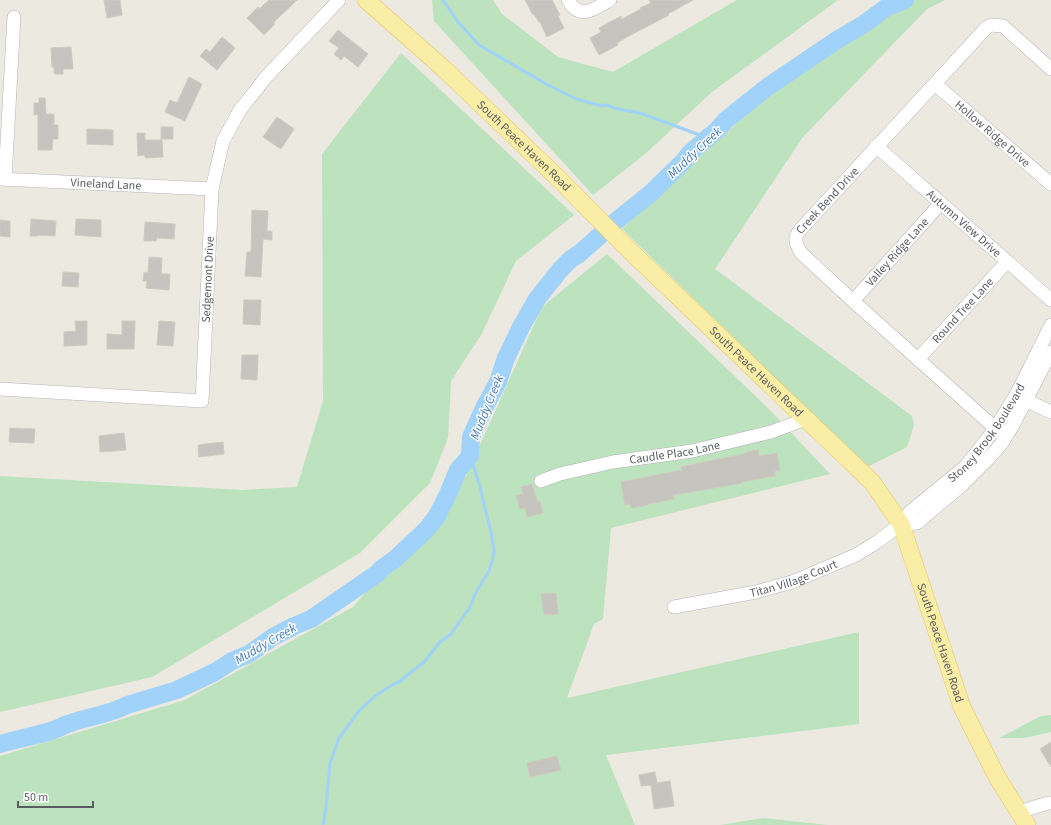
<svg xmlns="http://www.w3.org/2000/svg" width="1051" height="825" viewBox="0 0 1051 825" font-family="'Source Sans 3',sans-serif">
<rect width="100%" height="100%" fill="#ebe9e0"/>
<g fill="#bde2be">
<path d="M 432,0 L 493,0 L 502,14 L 558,57 L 613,72 L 737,0 L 838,0 L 712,92 L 645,154 L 593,195 L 434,21 Z"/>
<path d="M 897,0 L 945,0 L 927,9 L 803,137 L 715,269 L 912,416 L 914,425 L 907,447 L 867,467 L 622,229 L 755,106 Z"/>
<path d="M 401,53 L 574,215 L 516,261 L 481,335 L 451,381 L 448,438 L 430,483 L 360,553 L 152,677 L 0,712 L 0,476 L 242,490 L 297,487 L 323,401 L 322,154 Z"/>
<path d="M 607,254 L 769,409 L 830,474 L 611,528 L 603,619 L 594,624 L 567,698 L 859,632 L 859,724 L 606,755 L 635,825 L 0,825 L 0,756 L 185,700 L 353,607 L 466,476 L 542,307 Z"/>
<path d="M 1051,715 L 1051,732 L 1024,738 L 999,738 L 1041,716 Z"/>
<path d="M 763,818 L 828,825 L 720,825 Z"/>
</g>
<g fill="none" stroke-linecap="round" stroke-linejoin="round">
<g stroke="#a1d2fa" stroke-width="3">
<path d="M 443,0 L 458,22 L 479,45 L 548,85 L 576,99 L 602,106 L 606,105 L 618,109 L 640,113 L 708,138"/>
<path d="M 323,825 L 326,808 L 330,763 L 339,738 L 359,711 L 375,696 L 392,685 L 399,682 L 424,662 L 440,642 L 451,634 L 470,607 L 476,592 L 489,571 L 493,558 L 494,550 L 491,532 L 482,496 L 480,486 L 470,456"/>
</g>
<path stroke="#a1d2fa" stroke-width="18" d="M 0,744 C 17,739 34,736 51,731 C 59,728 66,724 74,722 C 92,716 111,714 127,705 L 177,690 L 215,672 L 232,661 L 249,654 L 273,637 L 294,626 L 311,619 L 378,573 L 381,569 L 395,559 L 427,529 L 437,516 L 448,494 L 458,470 L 470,456 L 471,437 L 485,406 L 498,382 L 506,358 L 521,327 L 537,299 L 560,270 L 571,259 L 579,254 L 615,222 L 651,193 L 684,161 L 690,153 L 717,130 L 726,120 L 766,88 L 837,40 L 864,24 L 887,7 L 905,0"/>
</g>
<g fill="#c6c4be" stroke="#cfcbbf">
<path d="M 104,0 L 120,0 L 122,15 L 107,18 Z"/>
<path d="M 269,0 L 297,0 L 273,23 L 275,24 L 264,35 L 247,18 L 258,7 L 259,9 Z"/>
<path d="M 525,0 L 552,0 L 560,15 L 558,16 L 564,28 L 547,37 L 540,22 L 539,22 L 534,14 L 533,15 Z"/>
<path d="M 649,0 L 693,0 L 668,14 L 669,15 L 627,37 L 617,43 L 618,45 L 599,55 L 590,38 L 601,32 L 599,28 L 621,16 L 622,19 L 641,9 L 640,8 L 651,3 Z"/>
<path d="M 338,30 L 368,54 L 358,67 L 344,56 L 341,60 L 334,54 L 339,48 L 329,41 Z"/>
<path d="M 222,37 L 235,48 L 217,70 L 200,56 L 206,49 L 210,52 Z"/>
<path d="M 71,47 L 73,69 L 63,69 L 63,74 L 54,74 L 54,67 L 52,67 L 51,48 Z"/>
<path d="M 189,77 L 202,84 L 185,121 L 165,112 L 170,100 L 177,103 Z"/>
<path d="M 39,98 L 45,98 L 46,114 L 54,114 L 54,125 L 58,125 L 58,139 L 53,139 L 52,150 L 38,150 L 38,114 L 34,115 L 34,103 L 39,103 Z"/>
<path d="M 277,117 L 294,129 L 281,149 L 263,137 Z"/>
<rect x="161" y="127" width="12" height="12"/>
<path d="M 87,129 L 113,130 L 113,145 L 87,144 Z"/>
<path d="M 137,133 L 145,133 L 145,140 L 162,140 L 163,157 L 145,158 L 145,155 L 138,156 Z"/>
<path d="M 252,210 L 268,211 L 267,231 L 272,231 L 272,240 L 263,239 L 261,277 L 245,276 L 247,252 L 251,252 Z"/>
<path d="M 31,219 L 56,221 L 55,236 L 38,235 L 38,236 L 30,236 Z"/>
<path d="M 76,219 L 101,220 L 101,237 L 75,235 Z"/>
<path d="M 0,220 L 10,221 L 10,237 L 0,236 Z"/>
<path d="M 145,222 L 175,224 L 174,239 L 157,238 L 156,241 L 144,241 Z"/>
<path d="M 149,257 L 162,258 L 161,274 L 170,274 L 169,290 L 146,288 L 147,281 L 143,281 L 144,272 L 148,273 Z"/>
<path d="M 63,272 L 79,273 L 78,287 L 62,286 Z"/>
<path d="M 244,300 L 261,300 L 260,325 L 243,324 Z"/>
<path d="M 75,321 L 87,321 L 87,345 L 64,346 L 64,332 L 76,331 Z"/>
<path d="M 122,321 L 135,321 L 134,349 L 107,349 L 107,334 L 122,335 Z"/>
<path d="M 159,321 L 175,322 L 173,346 L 157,345 Z"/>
<path d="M 242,355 L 258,355 L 257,380 L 241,379 Z"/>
<path d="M 10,428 L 35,429 L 34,443 L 9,442 Z"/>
<path d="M 124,433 L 126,450 L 100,452 L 99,436 Z"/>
<path d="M 223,442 L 224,454 L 199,457 L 198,445 Z"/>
<path d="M 758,450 L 759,456 L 777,453 L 780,471 L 775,471 L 775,476 L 742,482 L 743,483 L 673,495 L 674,499 L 648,504 L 648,505 L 631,508 L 630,504 L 625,505 L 621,482 L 682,470 L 681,467 L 747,453 L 747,452 Z"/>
<path d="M 532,484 L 537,501 L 540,501 L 543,513 L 527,517 L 525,508 L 520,509 L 516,496 L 523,494 L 521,487 Z"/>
<path d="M 556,593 L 558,614 L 544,615 L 541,594 Z"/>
<path d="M 1051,742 L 1051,767 L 1040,749 Z"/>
<path d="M 557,756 L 561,770 L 530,777 L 527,763 Z"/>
<path d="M 655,772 L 657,783 L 670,781 L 674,806 L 654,809 L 651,785 L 641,786 L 639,775 Z"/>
</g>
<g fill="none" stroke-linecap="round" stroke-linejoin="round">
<defs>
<g id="minor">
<path d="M 568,0 C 580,21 594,9 610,0"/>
<path id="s1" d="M 935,84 L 1051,184"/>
<path id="s2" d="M 876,146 L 1051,300"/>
<path id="s3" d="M 0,179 L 212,189"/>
<path d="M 5,179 L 14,17"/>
<path id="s4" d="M 853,301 L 941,203"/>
<path id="s5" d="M 918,359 L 1007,262"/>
<path id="s6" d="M 0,389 L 202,401 L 212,189 L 223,141 L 240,110 L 267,76 L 339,0"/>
<path d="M 1019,397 L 1051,412"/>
<path id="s7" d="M 1005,437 L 853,301 L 801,253 C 796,244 793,238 800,230 L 987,27 L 991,25 L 1003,26 L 1051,69"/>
<path id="s8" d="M 541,481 L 560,474 L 613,462 L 692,451 L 771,432 L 806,419"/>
<path d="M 901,524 L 917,523 L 962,485 L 988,459 L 1002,443 L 1013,425 L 1051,352"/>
<path id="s9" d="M 674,607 L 756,592 L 792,582 L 856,555 L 877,542 L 901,524 L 910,512 L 966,466 L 995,429 L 1016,395 L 1051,325"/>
<path d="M 1019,812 L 1048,803 L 1051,803"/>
</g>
<g id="major">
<path id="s10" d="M 366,0 L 443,68 L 560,180 L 625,246 L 872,482 L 901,524 L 962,707 L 997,777 L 1027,825"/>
</g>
</defs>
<use href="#minor" stroke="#b3b6ba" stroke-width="14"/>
<use href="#major" stroke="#e9c45b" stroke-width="18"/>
<use href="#minor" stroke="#fff" stroke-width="13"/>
<use href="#major" stroke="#faeea6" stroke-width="17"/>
</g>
<g text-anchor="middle" stroke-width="3" stroke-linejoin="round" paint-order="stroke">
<g font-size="12" fill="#595c61" stroke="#fff">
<text dy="4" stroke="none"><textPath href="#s1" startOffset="76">Hollow Ridge Drive</textPath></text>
<text dy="4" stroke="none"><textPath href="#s10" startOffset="215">South Peace Haven Road</textPath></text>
<text dy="4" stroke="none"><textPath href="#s3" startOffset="106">Vineland Lane</textPath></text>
<text dy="4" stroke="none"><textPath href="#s7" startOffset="340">Creek Bend Drive</textPath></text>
<text dy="4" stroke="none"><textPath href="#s2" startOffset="117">Autumn View Drive</textPath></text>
<text dy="4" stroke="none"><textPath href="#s4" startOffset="66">Valley Ridge Lane</textPath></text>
<text dy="4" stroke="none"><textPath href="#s6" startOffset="324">Sedgemont Drive</textPath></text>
<text dy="4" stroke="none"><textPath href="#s5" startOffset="66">Round Tree Lane</textPath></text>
<text dy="4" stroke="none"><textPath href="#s10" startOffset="539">South Peace Haven Road</textPath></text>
<text dy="4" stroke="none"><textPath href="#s9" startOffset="371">Stoney Brook Boulevard</textPath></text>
<text dy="4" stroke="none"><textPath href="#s8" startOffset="137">Caudle Place Lane</textPath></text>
<text dy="4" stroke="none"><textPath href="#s9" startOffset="123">Titan Village Court</textPath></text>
<text dy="4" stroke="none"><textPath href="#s10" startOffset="875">South Peace Haven Road</textPath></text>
</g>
<g font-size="13" font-style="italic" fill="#4378b2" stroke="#fff">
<text transform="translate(694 152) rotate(-43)" y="5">Muddy Creek</text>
<text transform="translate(486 407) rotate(-68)" y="5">Muddy Creek</text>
<text transform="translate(265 643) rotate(-30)" y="5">Muddy Creek</text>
</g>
</g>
<path d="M18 801v6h75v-6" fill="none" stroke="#595c61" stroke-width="2"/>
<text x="24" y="801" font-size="12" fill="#595c61" stroke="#ffffff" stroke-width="3" paint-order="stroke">50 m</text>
</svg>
